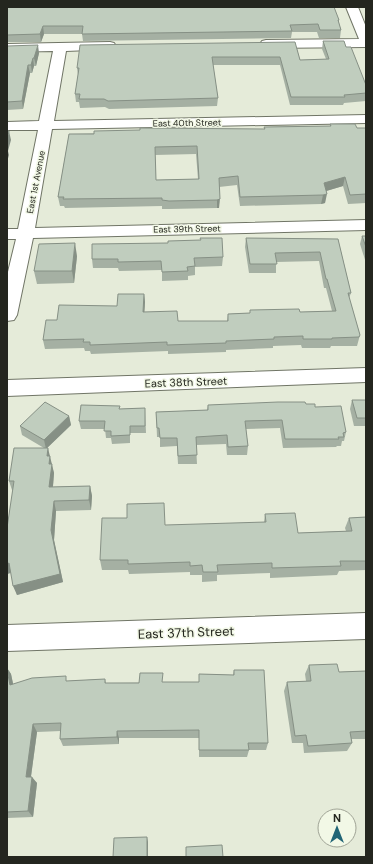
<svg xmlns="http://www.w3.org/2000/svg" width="373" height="864" viewBox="0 0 373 864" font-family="'DM Sans',sans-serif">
<rect width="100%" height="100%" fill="#e5ebd9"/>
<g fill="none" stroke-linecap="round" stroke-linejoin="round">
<defs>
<g id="minor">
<path d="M 346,7 L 358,7 L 366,27 L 366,47 L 266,48 L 262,47 L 260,44 L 262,41 L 266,40 L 359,39 Z"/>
<path d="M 110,42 L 114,43 L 116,46 L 114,49 L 66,51 L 54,121 L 366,115 L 366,123 L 52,129 L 35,228 L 366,220 L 366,230 L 33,238 L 17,315 L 14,320 L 7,321 L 7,276 L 16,239 L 7,239 L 7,229 L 18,229 L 38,130 L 7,130 L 7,122 L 39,121 L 53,51 L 7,52 L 7,44 Z"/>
<path d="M 366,368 L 366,382 L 7,396 L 7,380 Z"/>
<path d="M 366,613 L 366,639 L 7,651 L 7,625 Z"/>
</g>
</defs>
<use href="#minor" stroke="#707566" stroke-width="2"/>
<use href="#minor" fill="#fff" fill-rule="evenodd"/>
</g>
<g fill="#a5b0a3" fill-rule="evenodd">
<path d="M 7,7 L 339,20 L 339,23 L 341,30 L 340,38 L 319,38 L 317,32 L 292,32 L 291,38 L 83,41 L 82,34 L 44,34 L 41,42 L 7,42 Z"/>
<path d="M 323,41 L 346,47 L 366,85 L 366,101 L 344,103 L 343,105 L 290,105 L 280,65 L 213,65 L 218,98 L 217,106 L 109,109 L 105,107 L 80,108 L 79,102 L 76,102 L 75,94 L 78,75 L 77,68 L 295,42 L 300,60 L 326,59 L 322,49 Z"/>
<path d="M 7,46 L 39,53 L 36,66 L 34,66 L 32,73 L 30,73 L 23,109 L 7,110 Z"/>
<path d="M 330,124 L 357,128 L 366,128 L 366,203 L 348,204 L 343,186 L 326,191 L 325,203 L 321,204 L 240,206 L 237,185 L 219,187 L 219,208 L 217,208 L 169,209 L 162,209 L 162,206 L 65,208 L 64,206 L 60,206 L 58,197 L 69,134 L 264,129 L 264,127 L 330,126 ZM 196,154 L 198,179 L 156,180 L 155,155 Z"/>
<path d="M 362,236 L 366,236 L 366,263 L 360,244 Z"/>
<path d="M 246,238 L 338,239 L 351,293 L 349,298 L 360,335 L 357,346 L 331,346 L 330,348 L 302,348 L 301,345 L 273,346 L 273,348 L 226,350 L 226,352 L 168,354 L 168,351 L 91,354 L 90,351 L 85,351 L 84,348 L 45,349 L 43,340 L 57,320 L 117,306 L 144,294 L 145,302 L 144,312 L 178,321 L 227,321 L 228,314 L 250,313 L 250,310 L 300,312 L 332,311 L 326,288 L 324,288 L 319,261 L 276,262 L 276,273 L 249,273 L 245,247 Z"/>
<path d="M 77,256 L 74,283 L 37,284 L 34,271 Z"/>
<path d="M 223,257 L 222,266 L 195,267 L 195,275 L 188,276 L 188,280 L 162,281 L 162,270 L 119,271 L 118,268 L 93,268 L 92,259 Z"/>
<path d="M 352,400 L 366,400 L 366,426 L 354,426 L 350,409 Z"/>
<path d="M 306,404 L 315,407 L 346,432 L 344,441 L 342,441 L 341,446 L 337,446 L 336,447 L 283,448 L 280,428 L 246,429 L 248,446 L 247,455 L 227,455 L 226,444 L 196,445 L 197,464 L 178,464 L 177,446 L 160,447 L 160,437 L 157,437 L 156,412 L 207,410 L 208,405 Z"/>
<path d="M 145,408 L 146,433 L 130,433 L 130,443 L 112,444 L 111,438 L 106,438 L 105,429 L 81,429 L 79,421 L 120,409 Z"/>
<path d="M 69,416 L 71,425 L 47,448 L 54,473 L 53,487 L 90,486 L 92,496 L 91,510 L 56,511 L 54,540 L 63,582 L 17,595 L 11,573 L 7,574 L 7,528 L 13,490 L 12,490 L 9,481 L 44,448 L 22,435 L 20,426 Z"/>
<path d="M 265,514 L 298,533 L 346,531 L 345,528 L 349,518 L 366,517 L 366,570 L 339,571 L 337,575 L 270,578 L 270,573 L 217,575 L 217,581 L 202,582 L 202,575 L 190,575 L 190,572 L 129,574 L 128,570 L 102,570 L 100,560 L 264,522 Z"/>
<path d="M 309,665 L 339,672 L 366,671 L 366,739 L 351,739 L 352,743 L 347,751 L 304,753 L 303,743 L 292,743 L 284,691 L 287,682 L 306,681 L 305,674 Z"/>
<path d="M 7,668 L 11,674 L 13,684 L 105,679 L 106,683 L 199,682 L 199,674 L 233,675 L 234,670 L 268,743 L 266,750 L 249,750 L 247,757 L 199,757 L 199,738 L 119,738 L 119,744 L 63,746 L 60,739 L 61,731 L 37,732 L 31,777 L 37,783 L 33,817 L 7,818 Z"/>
</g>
<g fill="#869085">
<path d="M 43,26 L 44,34 L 41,42 L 40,34 Z"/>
<path d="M 38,45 L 39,53 L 36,66 L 34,58 Z"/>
<path d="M 33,58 L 34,66 L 32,73 L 31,65 Z"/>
<path d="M 28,65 L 30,73 L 23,109 L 22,101 Z"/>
<path d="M 9,131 L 11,140 L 8,151 L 9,155 L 7,162 L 7,140 Z"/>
<path d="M 345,177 L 343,186 L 323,192 L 324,183 Z"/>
<path d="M 327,194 L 325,203 L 321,204 L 323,195 Z"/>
<path d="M 220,199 L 219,208 L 217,208 L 217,200 Z"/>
<path d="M 75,243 L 77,256 L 74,283 L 72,271 Z"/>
<path d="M 144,294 L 145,302 L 144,321 L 143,312 Z"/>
<path d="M 69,416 L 71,425 L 46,449 L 44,440 Z"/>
<path d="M 48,448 L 54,473 L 52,497 L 49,487 L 47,456 Z"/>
<path d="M 90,486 L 92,496 L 91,510 L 89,500 Z"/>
<path d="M 54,501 L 56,511 L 54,540 L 63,582 L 17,595 L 13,586 Z"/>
<path d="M 9,563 L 13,572 L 7,574 L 7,564 Z"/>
<path d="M 7,668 L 11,674 L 15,693 L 10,685 Z"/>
<path d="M 33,724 L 37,732 L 30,783 L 26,777 Z"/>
<path d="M 117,731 L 119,738 L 119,744 L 117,737 Z"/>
<path d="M 32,777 L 37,783 L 33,817 L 28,811 Z"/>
<path d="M 147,837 L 148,842 L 148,857 L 147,857 Z"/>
</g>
<g fill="#c0cdbe" stroke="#869085" fill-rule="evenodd">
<path d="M 7,7 L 334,7 L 339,20 L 338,20 L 341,30 L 320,30 L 318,24 L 290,25 L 292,31 L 82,34 L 83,26 L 43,26 L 40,34 L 7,35 Z"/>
<path d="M 323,41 L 344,41 L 346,47 L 351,47 L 366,85 L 366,93 L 344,95 L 345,97 L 291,97 L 280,57 L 212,57 L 218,98 L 108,101 L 104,99 L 79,99 L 80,94 L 75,94 L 79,68 L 77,68 L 80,45 L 295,42 L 300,60 L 329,59 Z"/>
<path d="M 38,45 L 34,58 L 33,58 L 31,65 L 28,65 L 22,101 L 7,102 L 7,46 Z"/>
<path d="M 330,124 L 355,124 L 357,128 L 366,128 L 366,194 L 350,195 L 345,177 L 324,183 L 327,194 L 323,195 L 240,197 L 238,176 L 219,178 L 220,199 L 217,200 L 169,201 L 162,200 L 162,198 L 63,199 L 64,197 L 58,197 L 69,134 L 94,134 L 94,131 L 140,130 L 140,128 L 265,129 L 264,127 L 331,126 ZM 197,146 L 199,179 L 156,180 L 155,147 Z"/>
<path d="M 7,131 L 9,131 L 7,140 Z"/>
<path d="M 362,236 L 366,236 L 366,247 Z"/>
<path d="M 200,238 L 222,238 L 223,257 L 194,258 L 195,266 L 187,267 L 188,271 L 162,272 L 161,261 L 118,262 L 118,259 L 92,259 L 92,244 L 168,243 L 168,241 L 201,240 Z"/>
<path d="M 246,238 L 338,239 L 351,293 L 348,293 L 360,335 L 359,337 L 332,338 L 332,339 L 303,339 L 303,336 L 274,337 L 274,339 L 226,341 L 226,343 L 167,345 L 167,342 L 90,345 L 90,342 L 83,342 L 84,339 L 43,340 L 46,320 L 57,320 L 59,305 L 117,306 L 118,294 L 144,294 L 143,312 L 177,311 L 178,321 L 228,321 L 228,314 L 250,313 L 250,310 L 299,309 L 300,312 L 336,311 L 327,279 L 326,279 L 320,252 L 275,253 L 277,264 L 250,264 Z"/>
<path d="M 75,243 L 72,271 L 34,271 L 39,244 Z"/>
<path d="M 352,400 L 366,400 L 366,418 L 357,418 Z"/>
<path d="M 45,402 L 69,416 L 44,440 L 20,426 Z"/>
<path d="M 278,402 L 305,402 L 306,404 L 315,404 L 315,407 L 341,406 L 346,432 L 343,433 L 344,437 L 338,437 L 339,439 L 285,439 L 282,420 L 245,421 L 248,446 L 228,447 L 227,435 L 196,437 L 197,455 L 178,456 L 177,438 L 160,438 L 159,428 L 157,428 L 156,412 L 208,410 L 208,405 Z"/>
<path d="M 81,405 L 120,406 L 119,409 L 145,408 L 145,426 L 130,426 L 130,435 L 111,436 L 111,431 L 104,431 L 105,421 L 79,421 Z"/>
<path d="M 14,448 L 48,448 L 47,456 L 50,456 L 49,464 L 52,464 L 49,487 L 90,486 L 89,500 L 54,501 L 51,530 L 60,574 L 13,586 L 9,563 L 7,564 L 7,528 L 14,481 L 9,481 Z"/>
<path d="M 164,503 L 165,525 L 266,522 L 265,514 L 295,513 L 298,533 L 352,531 L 349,518 L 366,517 L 366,561 L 340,561 L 341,566 L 272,568 L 272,563 L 217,565 L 218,572 L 203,572 L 202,565 L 190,566 L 190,562 L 128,564 L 128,560 L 100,560 L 102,518 L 127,518 L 127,504 Z"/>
<path d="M 337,664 L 339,672 L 366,671 L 366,731 L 350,732 L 352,743 L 308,746 L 306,735 L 295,736 L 287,682 L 311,681 L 309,665 Z"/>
<path d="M 7,670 L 10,685 L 32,678 L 66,676 L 66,681 L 105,679 L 105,683 L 139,683 L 140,673 L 163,673 L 162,682 L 199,682 L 199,674 L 234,675 L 234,670 L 264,670 L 268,743 L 248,743 L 249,750 L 199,750 L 199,730 L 117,731 L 117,737 L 60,739 L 61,723 L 33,724 L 26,777 L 32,777 L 28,811 L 7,812 Z"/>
<path d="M 147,837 L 147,857 L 113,857 L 114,838 Z"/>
<path d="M 222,845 L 223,857 L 186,857 L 186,847 Z"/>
</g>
<g text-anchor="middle" stroke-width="3" stroke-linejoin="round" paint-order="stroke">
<g font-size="9" fill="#24261f" stroke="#f2f8e6">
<text transform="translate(187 123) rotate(-1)" y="3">East 40th Street</text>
<text transform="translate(36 182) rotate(-79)" y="3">East 1st Avenue</text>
<text transform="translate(187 229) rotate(-1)" y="3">East 39th Street</text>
</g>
<g font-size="11" fill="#24261f" stroke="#f2f8e6">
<text transform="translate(186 382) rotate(-2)" y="4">East 38th Street</text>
</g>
<g font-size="13" fill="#24261f" stroke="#f2f8e6">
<text transform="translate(186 632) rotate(-2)" y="5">East 37th Street</text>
</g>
</g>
<rect width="373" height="864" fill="none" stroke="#24261f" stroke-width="16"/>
<g transform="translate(337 828)"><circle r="19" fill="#f2f8e6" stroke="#a0a496"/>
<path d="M0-3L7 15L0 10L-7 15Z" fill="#216576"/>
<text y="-6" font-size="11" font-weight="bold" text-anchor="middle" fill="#24261f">N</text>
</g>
</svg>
